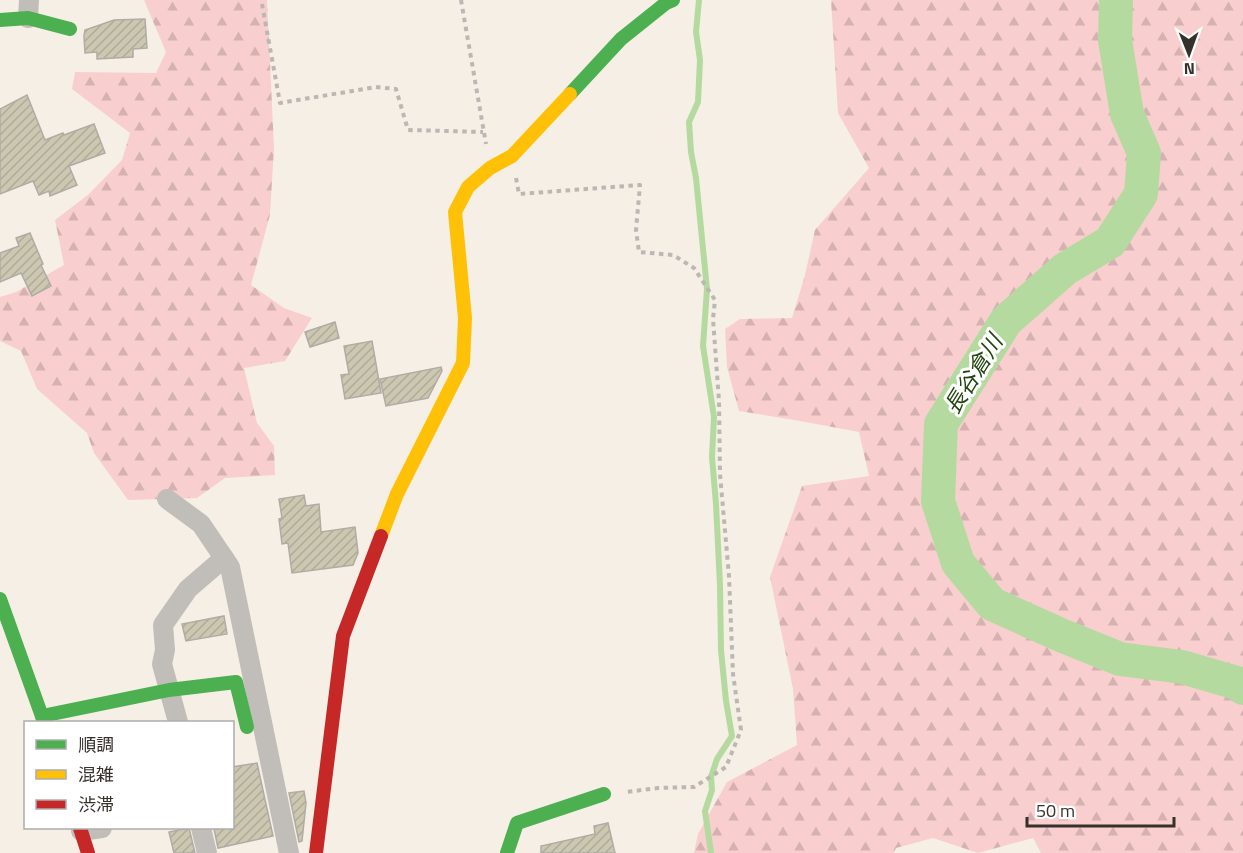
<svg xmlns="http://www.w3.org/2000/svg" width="1243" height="853" viewBox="0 0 1243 853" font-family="'Titillium Web','Noto Sans JP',sans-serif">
<defs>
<pattern id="forest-firs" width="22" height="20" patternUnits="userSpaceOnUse" patternTransform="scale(1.5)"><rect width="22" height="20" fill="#f8cfce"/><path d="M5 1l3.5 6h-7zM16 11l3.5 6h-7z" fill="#d5b2b1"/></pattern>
<pattern id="building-hatch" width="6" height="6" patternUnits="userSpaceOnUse" patternTransform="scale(1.5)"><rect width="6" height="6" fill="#ccc7b0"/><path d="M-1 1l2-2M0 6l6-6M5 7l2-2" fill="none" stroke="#b0ab98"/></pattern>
</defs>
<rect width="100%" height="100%" fill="#f6efe5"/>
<g fill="url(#forest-firs)">
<path d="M 144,0 L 267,0 L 274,147 L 270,215 L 251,285 L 284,308 L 312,318 L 285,361 L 244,368 L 257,423 L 274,446 L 275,475 L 225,478 L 197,498 L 128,500 L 94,453 L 87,433 L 37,389 L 21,351 L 0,341 L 0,297 L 16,292 L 64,265 L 55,220 L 89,194 L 122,160 L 130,133 L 72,89 L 75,72 L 156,73 L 166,52 Z"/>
<path d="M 831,0 L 1243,0 L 1243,853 L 1041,853 L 1033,838 L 978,853 L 933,838 L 896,848 L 894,853 L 694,853 L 698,834 L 727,782 L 797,745 L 793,689 L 770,577 L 802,486 L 869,476 L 859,432 L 800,421 L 739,411 L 727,367 L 725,329 L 740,319 L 792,318 L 805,275 L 815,230 L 869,168 L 838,113 Z"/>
</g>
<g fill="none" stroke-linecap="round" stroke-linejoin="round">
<path stroke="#b5daa0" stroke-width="6" d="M 699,0 L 696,32 L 700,60 L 698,102 L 689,122 L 691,152 L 696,178 L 707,289 L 703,346 L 714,417 L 712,457 L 716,504 L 720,585 L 721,650 L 726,701 L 732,736 L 717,759 L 711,777 L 712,790 L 705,811 L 711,853"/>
<path stroke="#b5daa0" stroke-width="34" d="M 1116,0 L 1115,40 L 1127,114 L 1144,153 L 1141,194 L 1110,242 L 1065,269 L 1006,321 L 941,424 L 938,501 L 958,563 L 992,604 L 1063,636 L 1120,659 L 1182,667 L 1237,683 L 1243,688"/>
</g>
<g fill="url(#building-hatch)" stroke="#afaca5" stroke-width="1.5">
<path d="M 145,19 L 147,48 L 133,49 L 133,57 L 97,59 L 97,52 L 85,53 L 84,36 L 85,30 L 114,20 Z"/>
<path d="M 27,95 L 45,140 L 63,133 L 64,135 L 94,124 L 105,153 L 69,166 L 77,185 L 50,196 L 49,191 L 39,195 L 33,181 L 0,194 L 0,109 Z"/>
<path d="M 30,233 L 43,264 L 41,265 L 51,286 L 32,296 L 21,273 L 0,282 L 0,253 L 19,246 L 16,238 Z"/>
<path d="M 335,322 L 339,338 L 310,347 L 305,332 Z"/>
<path d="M 372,341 L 381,393 L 345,399 L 341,375 L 349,374 L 344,346 Z"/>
<path d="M 441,367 L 442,371 L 428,398 L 386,406 L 380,379 Z"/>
<path d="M 304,495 L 306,506 L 319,504 L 321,532 L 355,527 L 358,553 L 353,565 L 292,573 L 288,543 L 282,544 L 279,519 L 282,518 L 279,499 Z"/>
<path d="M 224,616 L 227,634 L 186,641 L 182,624 Z"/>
<path d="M 257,763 L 273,836 L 218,848 L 214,829 L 232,828 L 232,767 Z"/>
<path d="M 304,791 L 306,803 L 302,841 L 299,842 L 289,793 Z"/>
<path d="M 608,823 L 615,853 L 541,853 L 541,846 L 595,834 L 594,826 Z"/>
<path d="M 189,828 L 195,853 L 174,853 L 169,832 Z"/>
</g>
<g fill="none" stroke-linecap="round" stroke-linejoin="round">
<g stroke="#bbb8b4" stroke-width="4" stroke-dasharray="4.5 4.5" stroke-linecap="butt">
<path d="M 461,0 L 486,144"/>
<path d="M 262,4 L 280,103 L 376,87 L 396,89 L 408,130 L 483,132"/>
<path d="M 516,178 L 519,194 L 640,185 L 636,230 L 639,252 L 673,255 L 694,268 L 715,300 L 713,319 L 719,401 L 720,474 L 729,576 L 733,674 L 741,730 L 726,767 L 694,787 L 658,788 L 626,792"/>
</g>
<g stroke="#c1beba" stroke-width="20">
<path d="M 28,18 L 29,0"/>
<path d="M 167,499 L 201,524 L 230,567 L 289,853"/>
<path d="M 178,722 L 162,664 L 165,650 L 163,625 L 188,589 L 224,558"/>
<path d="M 201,828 L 207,853"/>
<path d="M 81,831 L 102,828"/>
</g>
<g stroke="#4caf50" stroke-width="14">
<path d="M 0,20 L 28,18 L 70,29"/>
<path d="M 570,94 L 621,39 L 666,3 L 673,0"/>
<path d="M 0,599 L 44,722"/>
<path d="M 42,716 L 169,690 L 236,682 L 247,727"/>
<path d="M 507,853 L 517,823 L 604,794"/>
</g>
<path stroke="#ffc107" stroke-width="14" d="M 381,536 L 397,494 L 463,363 L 465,318 L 455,212 L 468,187 L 490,168 L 512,156 L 570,94"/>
<g stroke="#c62828" stroke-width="14">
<path d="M 80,828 L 88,853"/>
<path d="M 316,853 L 343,636 L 381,536"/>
</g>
</g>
<g text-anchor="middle" stroke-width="6" stroke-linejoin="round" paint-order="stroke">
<g font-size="22" font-style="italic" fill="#224510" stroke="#fff">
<text transform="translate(973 374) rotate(-58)" y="8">長谷倉川</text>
</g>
</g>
<rect x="24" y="721" width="210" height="108" fill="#ffffff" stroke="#afadaa" stroke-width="1.5"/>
<rect x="36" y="740" width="30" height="9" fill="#4caf50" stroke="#afadaa" stroke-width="1.5"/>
<text x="78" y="751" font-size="18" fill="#36322b">順調</text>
<rect x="36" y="770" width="30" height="9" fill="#ffc107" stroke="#afadaa" stroke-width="1.5"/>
<text x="78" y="781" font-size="18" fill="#36322b">混雑</text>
<rect x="36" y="800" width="30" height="9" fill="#c62828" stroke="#afadaa" stroke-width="1.5"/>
<text x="78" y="811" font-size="18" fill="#36322b">渋滞</text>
<g transform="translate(1189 54) rotate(179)" stroke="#ffffff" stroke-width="4.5" paint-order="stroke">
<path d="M0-4.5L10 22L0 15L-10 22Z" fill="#36322b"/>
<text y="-9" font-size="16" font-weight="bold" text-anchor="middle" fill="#36322b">N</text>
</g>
<path d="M1027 817v9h147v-9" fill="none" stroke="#36322b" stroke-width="3"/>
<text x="1036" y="817" font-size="18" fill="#36322b" stroke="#ffffff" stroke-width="4.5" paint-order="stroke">50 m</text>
</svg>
